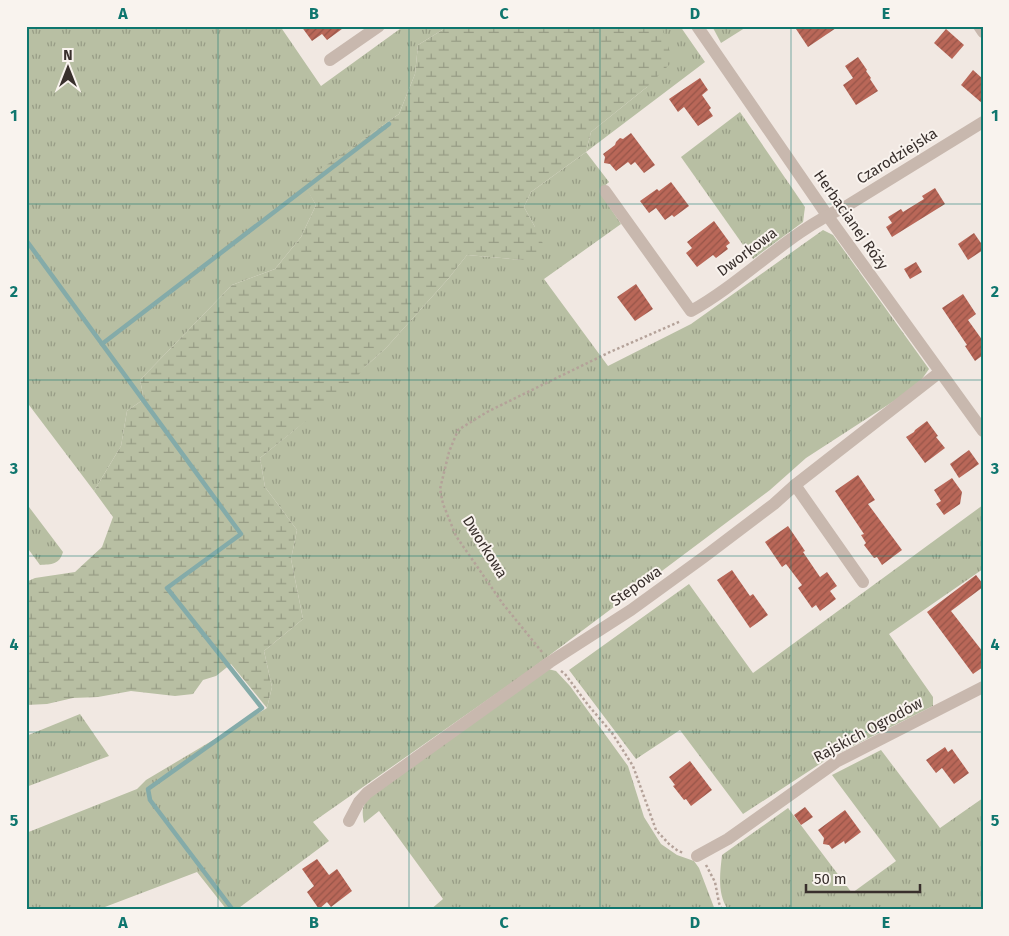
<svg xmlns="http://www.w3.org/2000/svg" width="1009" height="936" viewBox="0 0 1009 936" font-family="'Fira Sans',sans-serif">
<defs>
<pattern id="grass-tufts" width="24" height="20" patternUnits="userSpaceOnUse" patternTransform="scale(1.25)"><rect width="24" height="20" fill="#b8bfa3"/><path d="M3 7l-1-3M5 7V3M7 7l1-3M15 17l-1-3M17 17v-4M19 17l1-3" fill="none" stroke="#979c85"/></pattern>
<pattern id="wetland-marsh" width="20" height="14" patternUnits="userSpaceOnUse" patternTransform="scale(1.25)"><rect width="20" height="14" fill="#b8bfa3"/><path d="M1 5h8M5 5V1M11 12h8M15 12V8" fill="none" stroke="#979c85"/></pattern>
<pattern id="building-hatch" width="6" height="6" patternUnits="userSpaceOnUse" patternTransform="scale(1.25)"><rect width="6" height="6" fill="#b96758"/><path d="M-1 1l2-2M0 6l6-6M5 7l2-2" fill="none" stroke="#975549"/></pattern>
</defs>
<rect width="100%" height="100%" fill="#f1e8e2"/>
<g fill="url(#grass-tufts)">
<path d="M 26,26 L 280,26 L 321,86 L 404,26 L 452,26 L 447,27 L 418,45 L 415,74 L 399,114 L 303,182 L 316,205 L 301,237 L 275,269 L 232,285 L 140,380 L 144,399 L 127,411 L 121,446 L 94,491 L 26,401 Z"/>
<path d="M 658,26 L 680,26 L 705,62 L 586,152 L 609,182 L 599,191 L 621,224 L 544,279 L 608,366 L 691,324 L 823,230 L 833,235 L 929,369 L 917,386 L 806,458 L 770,490 L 523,675 L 313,822 L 329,841 L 236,910 L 227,910 L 197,872 L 97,910 L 26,910 L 26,833 L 137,789 L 146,780 L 267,708 L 272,687 L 264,651 L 303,619 L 291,559 L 297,530 L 265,487 L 260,458 L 297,428 L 386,348 L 448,279 L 467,255 L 523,260 L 535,227 L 524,207 L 531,192 L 586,152 L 591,132 L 647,87 L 662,28 Z"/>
<path d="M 712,26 L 748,26 L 721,43 Z"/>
<path d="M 740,112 L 805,207 L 803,222 L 753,259 L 681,157 Z"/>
<path d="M 26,503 L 63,552 C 59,565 52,564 40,565 L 26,546 Z"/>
<path d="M 983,505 L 983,569 L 889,634 L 933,697 L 933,706 L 829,758 L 743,814 L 680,730 L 636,759 L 569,670 L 689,584 L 753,673 Z"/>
<path d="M 548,669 L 556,671 L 570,686 L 628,766 L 644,817 L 661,844 L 677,855 L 694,861 L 699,868 L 715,910 L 430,910 L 443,899 L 379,811 L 364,823 C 361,807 363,806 372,793 Z"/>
<path d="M 80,714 L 109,756 L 26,787 L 26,736 Z"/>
<path d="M 881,750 L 940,828 L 983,798 L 983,910 L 728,910 C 717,893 720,874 722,855 L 788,808 L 852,893 L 896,861 L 832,775 Z"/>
</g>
<path fill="url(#wetland-marsh)" d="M 452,26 L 511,26 L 539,29 L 549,26 L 658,26 L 662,28 L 673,61 L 647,87 L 591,132 L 586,152 L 531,192 L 524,207 L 535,227 L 545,248 L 523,260 L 467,255 L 448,279 L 386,348 L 367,365 L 347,388 L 260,458 L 265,487 L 297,530 L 291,559 L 303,619 L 264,651 L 272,687 L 267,708 L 231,664 L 216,676 L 203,680 L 193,694 L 175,696 L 131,691 L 98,697 L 73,698 L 47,704 L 26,705 L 26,582 L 35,578 L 75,572 L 102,547 L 113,517 L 94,491 L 121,446 L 127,411 L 144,399 L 140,380 L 232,285 L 275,269 L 301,237 L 316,205 L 302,182 L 399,114 L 415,74 L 418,45 L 447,27 Z"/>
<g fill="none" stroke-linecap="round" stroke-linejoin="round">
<g stroke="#84aba9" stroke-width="4.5">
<path d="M 26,240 L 241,534 L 167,588 L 262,708 L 148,789 L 150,800 L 233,910"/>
<path d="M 102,344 L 389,124"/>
</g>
</g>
<g fill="url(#building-hatch)">
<path d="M 301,26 L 346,26 L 327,40 L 322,34 L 312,41 Z"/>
<path d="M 794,26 L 839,26 L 808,47 Z"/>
<path d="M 946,29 L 964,45 L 952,59 L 934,43 Z"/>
<path d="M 858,57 L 867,70 L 866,71 L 871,78 L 870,79 L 878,91 L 856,105 L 843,85 L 853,78 L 845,66 Z"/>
<path d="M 973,70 L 983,79 L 983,104 L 961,85 Z"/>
<path d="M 700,78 L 708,90 L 702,95 L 711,108 L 709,110 L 713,116 L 698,126 L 684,107 L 678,112 L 669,99 Z"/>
<path d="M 631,133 L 655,165 L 644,173 L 635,162 L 631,165 L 628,162 L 616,171 L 610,164 L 604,163 L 605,157 L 603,154 L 615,145 L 616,142 L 620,138 L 623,139 Z"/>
<path d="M 671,182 L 689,206 L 674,217 L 672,215 L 665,220 L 656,208 L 649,213 L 640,201 L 657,189 L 659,191 Z"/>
<path d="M 935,188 L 945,204 L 892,237 L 886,227 L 892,223 L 888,217 L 901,209 L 903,212 L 924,199 L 922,196 Z"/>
<path d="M 714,221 L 730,243 L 726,246 L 728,249 L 716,258 L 713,255 L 697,267 L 686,253 L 692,248 L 687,242 Z"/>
<path d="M 974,233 L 983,246 L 983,250 L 968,260 L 958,244 Z"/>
<path d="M 916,262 L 922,272 L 910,279 L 904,269 Z"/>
<path d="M 636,284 L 653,309 L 635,321 L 617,297 Z"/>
<path d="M 963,294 L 976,314 L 968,320 L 983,341 L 983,355 L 975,361 L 965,346 L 967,345 L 942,308 Z"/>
<path d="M 927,421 L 938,436 L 936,437 L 945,448 L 925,463 L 906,437 L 914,432 L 915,430 Z"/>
<path d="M 969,450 L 979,464 L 959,478 L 950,464 Z"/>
<path d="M 858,475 L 875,500 L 868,504 L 902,550 L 882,565 L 877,557 L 874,558 L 864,545 L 866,543 L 861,535 L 864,534 L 835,491 Z"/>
<path d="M 952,478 L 962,492 L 960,504 L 944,515 L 936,504 L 941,501 L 934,490 Z"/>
<path d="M 788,526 L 805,551 L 803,552 L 820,577 L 827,572 L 837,586 L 830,591 L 836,599 L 820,611 L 816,605 L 812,608 L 798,588 L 802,585 L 786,564 L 782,567 L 765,542 Z"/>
<path d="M 732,570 L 750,596 L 753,594 L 768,615 L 750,628 L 717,580 Z"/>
<path d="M 976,575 L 983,584 L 983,587 L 951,611 L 983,652 L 983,667 L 973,674 L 927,612 Z"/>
<path d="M 945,747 L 948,752 L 952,749 L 969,773 L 954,784 L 942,768 L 936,773 L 926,760 Z"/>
<path d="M 690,761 L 712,790 L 691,806 L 686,799 L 684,800 L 673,786 L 675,785 L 669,777 Z"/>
<path d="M 805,807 L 813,817 L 801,825 L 794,815 Z"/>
<path d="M 845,810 L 861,832 L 845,844 L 844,841 L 832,849 L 829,845 L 823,844 L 824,838 L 818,830 Z"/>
<path d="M 317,859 L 329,875 L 337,869 L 352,891 L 331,907 L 327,902 L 319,909 L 307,892 L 314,886 L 302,869 Z"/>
</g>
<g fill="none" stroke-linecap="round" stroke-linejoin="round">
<g stroke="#b4a299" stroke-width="2.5" stroke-dasharray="2.5 2.5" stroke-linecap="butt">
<path d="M 542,652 L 503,604 L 456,536 L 443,504 L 440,489 L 449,452 L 458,430 L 487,412 L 538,387 L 610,352 L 681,321"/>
<path d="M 561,671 L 565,674 L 588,705 L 612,733 L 633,766 L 656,830 L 669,844 L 678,851 L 684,853"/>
<path d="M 706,865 L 715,882 L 719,903 L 722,910"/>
</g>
<g stroke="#c8b8ae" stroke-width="12">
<path d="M 697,26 L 827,215 L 983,431"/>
<path d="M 979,26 L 983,32"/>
<path d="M 330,60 L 379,26"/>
<path d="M 605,191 L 691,311 C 745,281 788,232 845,207 L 983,122"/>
<path d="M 795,485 L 863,582"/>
<path d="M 349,821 L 359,802 L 367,793 L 550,662 L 631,610 L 704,557 L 774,504 L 795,485 L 940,372"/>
<path d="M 697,856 L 728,839 L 836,762 L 983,687"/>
</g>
</g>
<path fill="none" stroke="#0f766e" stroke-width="1" stroke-opacity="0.55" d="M 218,26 L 218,910M 409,26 L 409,910M 600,26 L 600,910M 791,26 L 791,910M 26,204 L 983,204M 26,380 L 983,380M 26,556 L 983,556M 26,732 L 983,732"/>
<g text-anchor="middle" stroke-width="4" stroke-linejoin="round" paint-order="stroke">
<g font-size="15" fill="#382f2c" stroke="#f9f3ee">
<text transform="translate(897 156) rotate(-32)" y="5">Czarodziejska</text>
<text transform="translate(851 220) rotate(55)" y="5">Herbacianej Róży</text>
<text transform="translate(747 252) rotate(-37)" y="5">Dworkowa</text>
<text transform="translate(485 547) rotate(58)" y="5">Dworkowa</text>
<text transform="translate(636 586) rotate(-35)" y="5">Stepowa</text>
<text transform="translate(868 730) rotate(-28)" y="5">Rajskich Ogrodów</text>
</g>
</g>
<rect width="1009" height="936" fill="none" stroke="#f9f3ee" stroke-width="55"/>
<g transform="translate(68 68)" stroke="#f9f3ee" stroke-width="4" paint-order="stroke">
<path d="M0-4L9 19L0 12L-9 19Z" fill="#382f2c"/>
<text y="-8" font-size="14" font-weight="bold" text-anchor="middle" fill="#382f2c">N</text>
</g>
<path d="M806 884v8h114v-8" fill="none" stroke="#382f2c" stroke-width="2.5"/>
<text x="814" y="884" font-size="15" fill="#382f2c" stroke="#f9f3ee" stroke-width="4" paint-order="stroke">50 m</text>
<rect x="28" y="28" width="954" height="880" fill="none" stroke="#0f766e" stroke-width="2"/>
<g font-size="16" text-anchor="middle" font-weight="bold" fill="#0f766e">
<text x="123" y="19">A</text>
<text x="314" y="19">B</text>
<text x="504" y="19">C</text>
<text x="695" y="19">D</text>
<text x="886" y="19">E</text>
<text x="14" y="121">1</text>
<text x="995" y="121">1</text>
<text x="14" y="297">2</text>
<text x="995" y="297">2</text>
<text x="14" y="474">3</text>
<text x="995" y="474">3</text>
<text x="14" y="650">4</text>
<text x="995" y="650">4</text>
<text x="14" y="826">5</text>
<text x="995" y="826">5</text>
<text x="123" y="928">A</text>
<text x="314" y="928">B</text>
<text x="504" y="928">C</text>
<text x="695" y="928">D</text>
<text x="886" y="928">E</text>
</g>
</svg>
